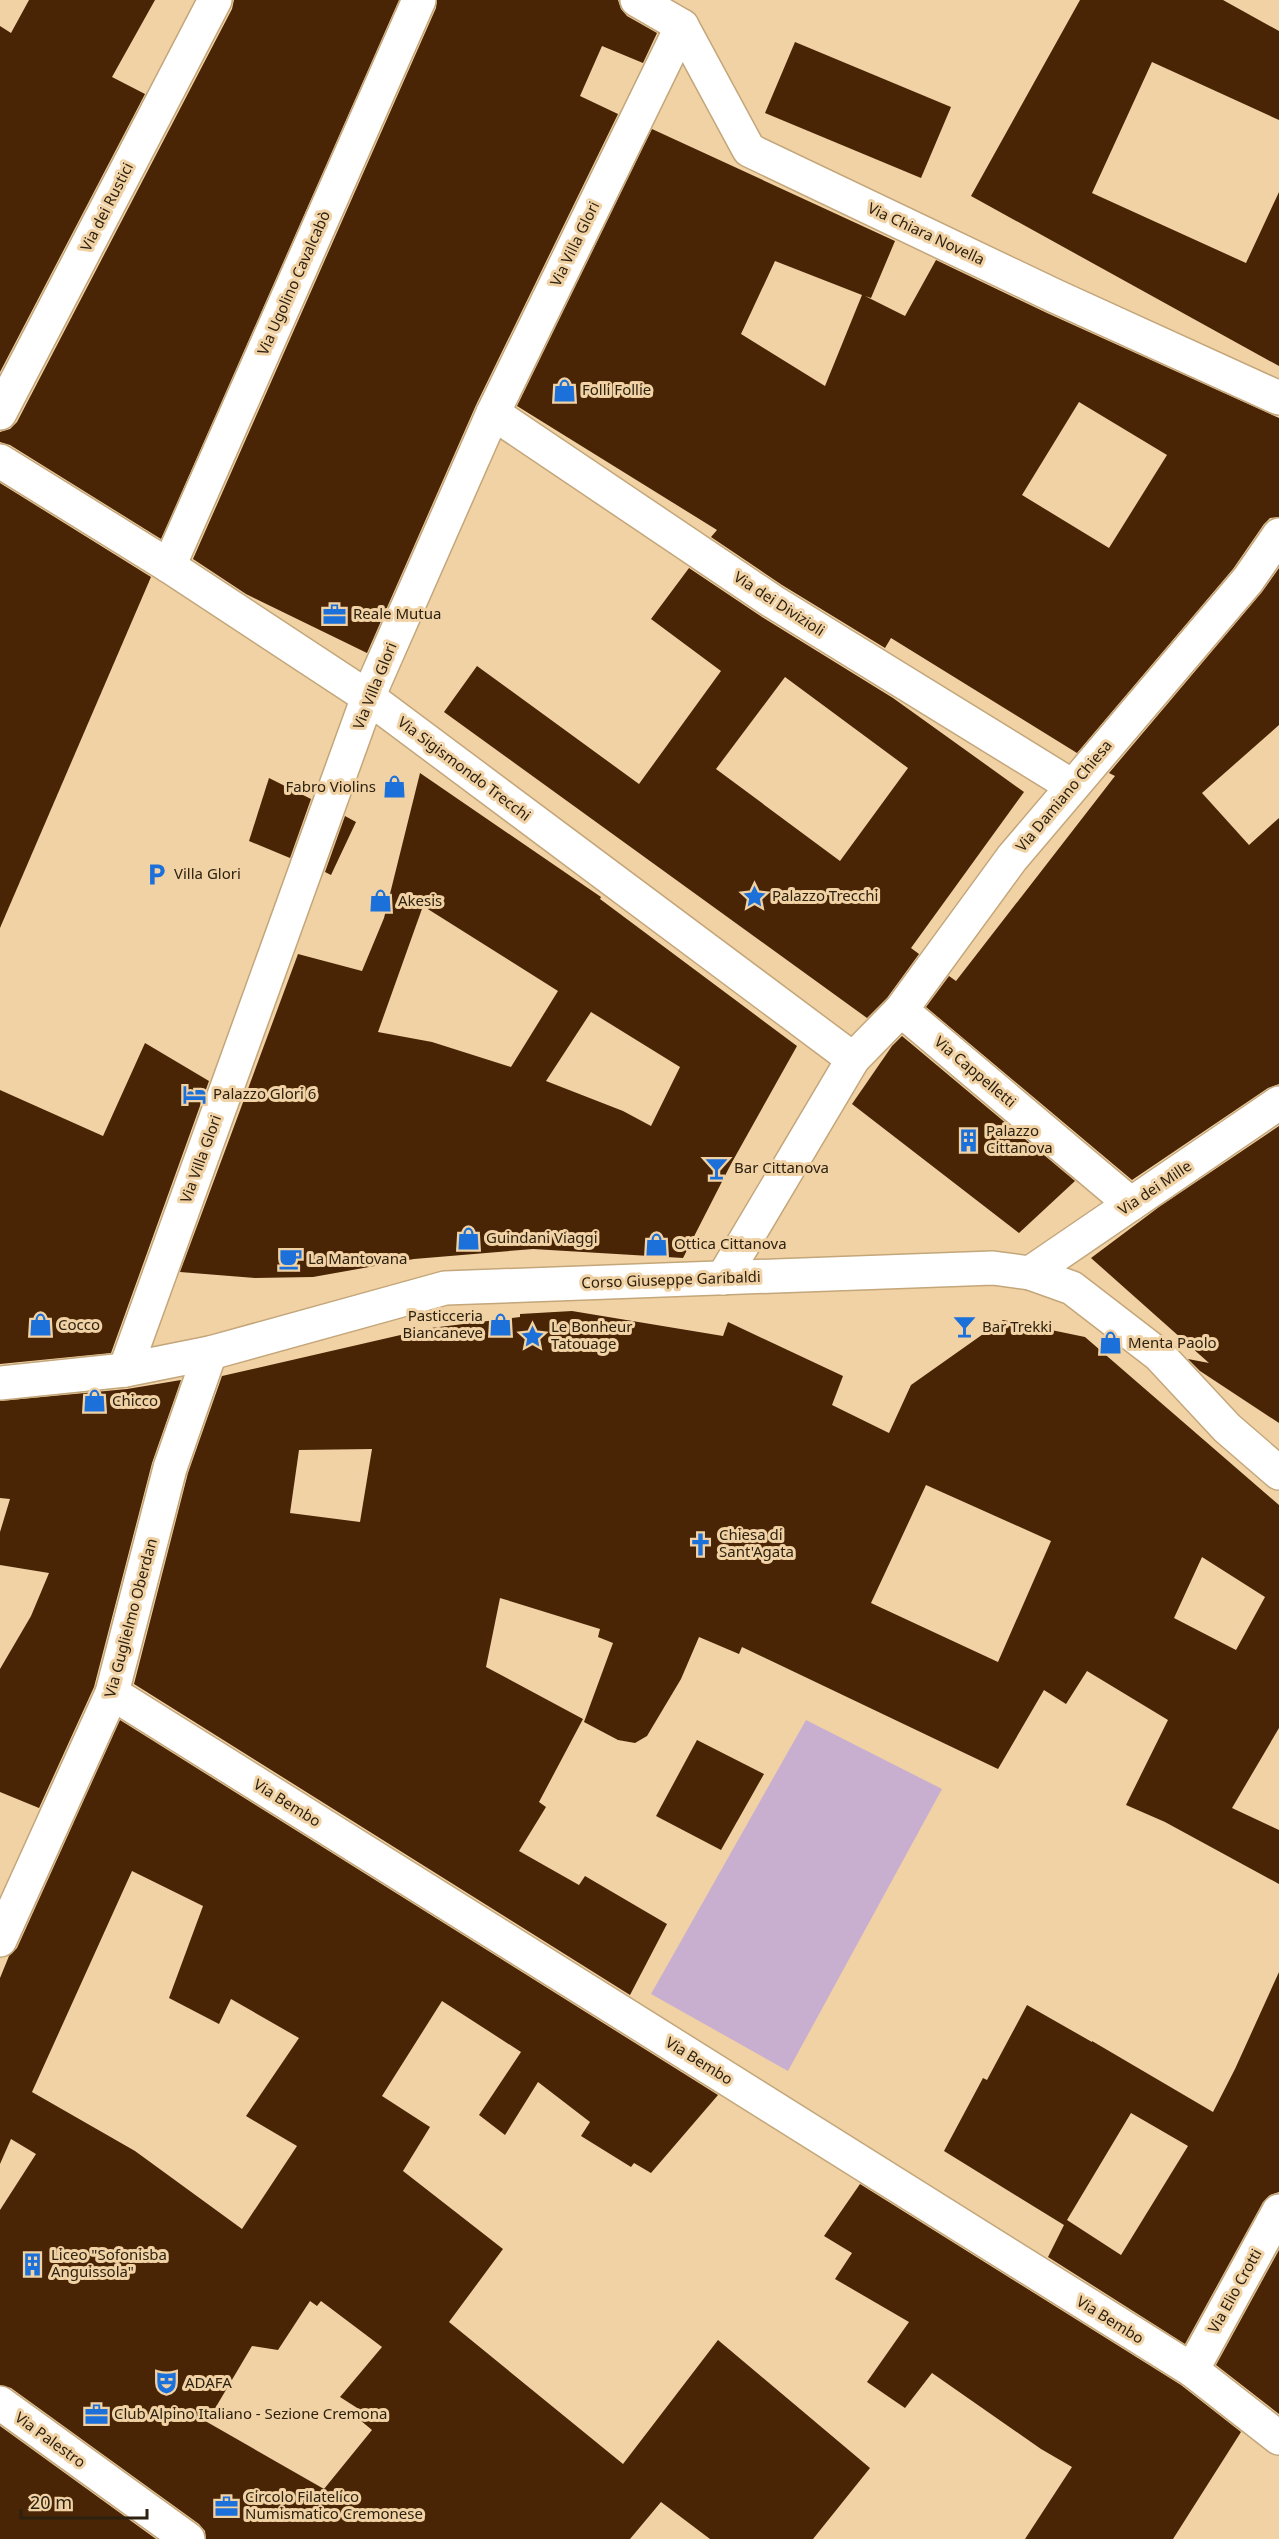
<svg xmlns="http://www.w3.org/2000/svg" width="1279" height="2539" viewBox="0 0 1279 2539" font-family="'Noto Sans',sans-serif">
<rect width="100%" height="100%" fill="#f1d2a5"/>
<path fill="#c8afd0" d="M 806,1720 L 942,1789 L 788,2071 L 651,1994 Z"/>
<g fill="#492506" fill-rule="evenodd">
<path d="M 29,0 L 155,0 L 112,77 L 145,94 L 0,372 L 0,26 L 11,33 Z"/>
<path d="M 234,0 L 399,0 L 161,539 L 10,445 L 0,442 L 0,432 L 10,429 L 17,422 L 232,9 Z"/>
<path d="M 437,0 L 618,0 L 621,9 L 627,16 L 657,33 L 643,63 L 602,46 L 580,96 L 618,114 L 476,405 L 367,653 L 246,594 L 193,559 L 436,8 Z"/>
<path d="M 1080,0 L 1223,0 L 1279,31 L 1279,120 L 1152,62 L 1092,193 L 1246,263 L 1279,192 L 1279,366 L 971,196 Z"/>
<path d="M 795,42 L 951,107 L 921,178 L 765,113 Z"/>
<path d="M 652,129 L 895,241 L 871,298 L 865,296 L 905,316 L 936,260 L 1047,313 L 1279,418 L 1279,517 L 1270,518 L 1264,524 L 1233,569 L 1077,753 L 891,638 L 885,648 L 782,585 L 711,537 L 717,530 L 517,406 ZM 775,261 L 862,295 L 825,386 L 741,334 ZM 1079,402 L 1167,455 L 1109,548 L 1022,495 Z"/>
<path d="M 0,483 L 151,577 L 0,928 Z"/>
<path d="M 689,568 L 762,617 L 893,698 L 1024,792 L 911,948 L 919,954 L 887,998 L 867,1018 L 444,712 L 477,666 L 639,784 L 721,671 L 651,619 ZM 785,677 L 908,768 L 840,861 L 716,769 Z"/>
<path d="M 1279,568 L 1279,725 L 1202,793 L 1249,845 L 1279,818 L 1279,1084 L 1268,1088 L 1132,1180 L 926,1007 L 949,976 L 956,981 L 1115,776 L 1109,773 L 1262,592 Z"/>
<path d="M 420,773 L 601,897 L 600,899 L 797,1046 L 731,1164 L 683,1258 L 533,1249 L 414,1259 L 313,1277 L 255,1278 L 180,1272 L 298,954 L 362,971 L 384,918 ZM 423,906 L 558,991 L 511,1067 L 432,1042 L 378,1032 ZM 591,1012 L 680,1067 L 651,1126 L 623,1111 L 546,1081 Z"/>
<path d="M 269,778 L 311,799 L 290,858 L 249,841 Z"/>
<path d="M 345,816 L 356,822 L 331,875 L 325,872 Z"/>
<path d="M 902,1036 L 1075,1181 L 1019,1233 L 852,1104 L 892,1046 Z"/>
<path d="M 145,1043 L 209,1081 L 111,1353 L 0,1364 L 0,1090 L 103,1136 Z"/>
<path d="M 1279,1126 L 1279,1423 L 1200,1371 L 1188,1359 L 1209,1363 L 1091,1258 L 1159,1207 Z"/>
<path d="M 572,1311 L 723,1336 L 728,1322 L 843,1376 L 832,1405 L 889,1433 L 911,1385 L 1003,1320 L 1085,1337 L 1279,1505 L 1279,1728 L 1232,1808 L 1279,1830 L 1279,1884 L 1165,1822 L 1126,1805 L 1168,1720 L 1087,1671 L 1066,1704 L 1044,1690 L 998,1769 L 742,1647 L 739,1654 L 699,1637 L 681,1679 L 647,1736 L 635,1743 L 618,1740 L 584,1722 L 613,1643 L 598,1637 L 600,1629 L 500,1598 L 486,1667 L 583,1719 L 539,1802 L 546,1807 L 519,1851 L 579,1885 L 585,1876 L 667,1924 L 630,1995 L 134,1684 L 188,1473 L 222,1376 L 431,1328 L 520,1317 L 520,1314 ZM 372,1449 L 360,1522 L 290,1513 L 299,1450 ZM 926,1485 L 1051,1541 L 998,1662 L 871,1603 ZM 1202,1557 L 1265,1597 L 1236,1650 L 1174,1618 Z"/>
<path d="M 181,1380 L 152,1463 L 94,1687 L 39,1808 L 0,1792 L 0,1669 L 31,1616 L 49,1573 L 0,1565 L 0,1532 L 10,1499 L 0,1498 L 0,1401 L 127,1389 Z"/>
<path d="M 120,1720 L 718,2095 L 651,2173 L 634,2163 L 631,2167 L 581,2136 L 590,2122 L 538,2082 L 505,2135 L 479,2115 L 521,2052 L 442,2001 L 382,2096 L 430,2127 L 403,2171 L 503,2249 L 449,2322 L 623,2464 L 718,2340 L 870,2468 L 813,2539 L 710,2539 L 661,2502 L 630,2539 L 206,2539 L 205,2531 L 199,2524 L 11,2388 L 0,2385 L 0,2210 L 36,2154 L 11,2139 L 0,2164 L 0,1978 L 9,1956 L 17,1948 ZM 132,1871 L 203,1906 L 169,1998 L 219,2024 L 231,1999 L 299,2038 L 246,2116 L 297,2146 L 242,2229 L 135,2151 L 32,2092 ZM 310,2301 L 317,2306 L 321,2301 L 382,2347 L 340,2397 L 365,2413 L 360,2420 L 372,2430 L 324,2489 L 207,2422 L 252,2346 L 278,2350 Z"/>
<path d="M 697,1740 L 764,1774 L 721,1850 L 656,1816 Z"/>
<path d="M 1279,1972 L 1279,2192 L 1270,2195 L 1263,2202 L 1185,2344 L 1048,2257 L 1065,2223 L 1064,2225 L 944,2151 L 983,2078 L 987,2080 L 1027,2005 L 1092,2042 L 1092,2041 L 1213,2112 L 1235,2069 ZM 1131,2113 L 1188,2146 L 1121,2255 L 1067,2220 Z"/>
<path d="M 860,2184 L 1181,2385 L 1241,2432 L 1173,2539 L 1025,2539 L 1072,2467 L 1041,2449 L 932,2373 L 905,2408 L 867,2382 L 909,2322 L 835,2279 L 852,2253 L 824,2236 Z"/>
<path d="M 1279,2250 L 1279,2414 L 1216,2365 Z"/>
<path d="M 0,2426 L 156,2539 L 0,2539 Z"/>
</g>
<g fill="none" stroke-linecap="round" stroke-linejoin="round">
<defs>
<g id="street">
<path d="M 637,0 L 682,26 L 749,150 L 1055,296 L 1279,398"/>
<path d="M 0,413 L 215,0"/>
<path d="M 493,413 L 772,601 L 1072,786"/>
<path d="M 0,461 L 169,566 L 368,697 L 853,1059"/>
<path d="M 169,566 L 419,0"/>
<path d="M 901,1010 L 1131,1204"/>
<path d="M 1030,1273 L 1279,1103"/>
<path d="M 723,1278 L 853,1059 L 901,1010 L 1012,858 L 1248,580 L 1279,535"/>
<path d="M 125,1370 L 368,697 L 493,413 L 682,26"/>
<path d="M 0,1383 L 125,1370 L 210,1353 L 445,1288 L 993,1268 L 1030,1273 L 1072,1288 L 1159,1355 L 1227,1428 L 1279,1473"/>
<path d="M 112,1693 L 1192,2370 L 1279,2438"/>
<path d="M 0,1940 L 112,1693 L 170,1468 L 210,1353"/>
<path d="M 1192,2370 L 1279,2211"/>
<path d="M 0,2403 L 188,2539"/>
</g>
</defs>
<use href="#street" stroke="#c3a67a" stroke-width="36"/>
<use href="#street" stroke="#fff" stroke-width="33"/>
</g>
<defs>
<symbol id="shop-bare" viewBox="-9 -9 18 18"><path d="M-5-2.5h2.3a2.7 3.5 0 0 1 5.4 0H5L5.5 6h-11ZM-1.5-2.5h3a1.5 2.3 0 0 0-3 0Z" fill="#1c70da" stroke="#f1d2a5" stroke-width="2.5" paint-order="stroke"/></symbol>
<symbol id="office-bare" viewBox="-9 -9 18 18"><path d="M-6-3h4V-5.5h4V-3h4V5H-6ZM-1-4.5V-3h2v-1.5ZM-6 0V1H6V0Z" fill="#1c70da" stroke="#f1d2a5" stroke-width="2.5" paint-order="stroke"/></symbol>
<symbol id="parking-bare" viewBox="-9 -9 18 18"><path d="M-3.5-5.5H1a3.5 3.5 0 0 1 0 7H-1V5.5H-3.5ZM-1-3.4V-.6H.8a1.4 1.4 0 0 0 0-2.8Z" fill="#1c70da" stroke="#f1d2a5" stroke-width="2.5" paint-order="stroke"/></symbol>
<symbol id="sight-bare" viewBox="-9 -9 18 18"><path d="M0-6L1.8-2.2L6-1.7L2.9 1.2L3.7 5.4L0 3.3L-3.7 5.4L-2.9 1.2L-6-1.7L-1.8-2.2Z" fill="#1c70da" stroke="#f1d2a5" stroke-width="2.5" paint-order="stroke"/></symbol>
<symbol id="hotel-bare" viewBox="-9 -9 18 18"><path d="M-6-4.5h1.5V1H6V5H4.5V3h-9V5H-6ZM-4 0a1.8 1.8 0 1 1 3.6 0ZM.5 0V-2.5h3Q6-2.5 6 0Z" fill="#1c70da" stroke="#f1d2a5" stroke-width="2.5" paint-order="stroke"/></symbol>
<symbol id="building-bare" viewBox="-9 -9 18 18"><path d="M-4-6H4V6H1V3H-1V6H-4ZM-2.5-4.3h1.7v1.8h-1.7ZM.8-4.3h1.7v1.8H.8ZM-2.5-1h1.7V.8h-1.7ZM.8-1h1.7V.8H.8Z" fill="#1c70da" stroke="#f1d2a5" stroke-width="2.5" paint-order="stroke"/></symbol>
<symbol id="bar-bare" viewBox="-9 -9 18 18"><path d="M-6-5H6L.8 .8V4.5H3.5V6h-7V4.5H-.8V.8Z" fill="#1c70da" stroke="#f1d2a5" stroke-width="2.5" paint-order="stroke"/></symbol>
<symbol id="cafe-bare" viewBox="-9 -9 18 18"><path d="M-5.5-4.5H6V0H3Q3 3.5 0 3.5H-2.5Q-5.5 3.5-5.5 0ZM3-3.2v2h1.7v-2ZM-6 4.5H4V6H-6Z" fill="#1c70da" stroke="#f1d2a5" stroke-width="2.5" paint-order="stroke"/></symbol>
<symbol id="church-bare" viewBox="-9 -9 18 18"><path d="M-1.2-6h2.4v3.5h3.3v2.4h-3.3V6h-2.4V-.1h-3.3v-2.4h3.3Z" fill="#1c70da" stroke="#f1d2a5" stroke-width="2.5" paint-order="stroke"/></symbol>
<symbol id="theatre-bare" viewBox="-9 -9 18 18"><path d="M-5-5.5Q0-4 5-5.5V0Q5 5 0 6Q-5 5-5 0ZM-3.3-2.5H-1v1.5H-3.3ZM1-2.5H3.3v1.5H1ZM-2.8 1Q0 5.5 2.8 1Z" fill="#1c70da" stroke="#f1d2a5" stroke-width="2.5" paint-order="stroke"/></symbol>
</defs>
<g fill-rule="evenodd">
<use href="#shop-bare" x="548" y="374" width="33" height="33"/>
<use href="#office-bare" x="318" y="598" width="33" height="33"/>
<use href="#shop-bare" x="378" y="770" width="33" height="33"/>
<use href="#parking-bare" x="140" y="858" width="33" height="33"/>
<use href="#sight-bare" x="738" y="880" width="33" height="33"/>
<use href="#shop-bare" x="364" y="884" width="33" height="33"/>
<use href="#hotel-bare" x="178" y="1078" width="33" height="33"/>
<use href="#building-bare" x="952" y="1124" width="33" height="33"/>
<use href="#bar-bare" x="700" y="1152" width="33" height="33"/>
<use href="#shop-bare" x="452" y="1222" width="33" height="33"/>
<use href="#shop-bare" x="640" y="1228" width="33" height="33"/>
<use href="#cafe-bare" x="274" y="1242" width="33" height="33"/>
<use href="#shop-bare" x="24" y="1308" width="33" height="33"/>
<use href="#shop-bare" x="484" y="1308" width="33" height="33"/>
<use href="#bar-bare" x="948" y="1310" width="33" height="33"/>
<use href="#sight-bare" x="516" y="1320" width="33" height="33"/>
<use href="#shop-bare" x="1094" y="1326" width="33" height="33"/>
<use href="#shop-bare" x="78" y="1384" width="33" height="33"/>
<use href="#church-bare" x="684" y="1528" width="33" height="33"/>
<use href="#building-bare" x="16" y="2248" width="33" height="33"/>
<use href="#theatre-bare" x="150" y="2366" width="33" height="33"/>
<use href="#office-bare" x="80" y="2398" width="33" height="33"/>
<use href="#office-bare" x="210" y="2490" width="33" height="33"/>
</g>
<g text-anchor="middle" stroke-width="6" stroke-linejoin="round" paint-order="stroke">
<g font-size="15" fill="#2d2110" stroke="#f1d2a5">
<text transform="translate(107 207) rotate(-63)" y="5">Via dei Rustici</text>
<text transform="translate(926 234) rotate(25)" y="5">Via Chiara Novella</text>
<text transform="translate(575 244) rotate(-64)" y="5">Via Villa Glori</text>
<text transform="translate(294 283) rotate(-66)" y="5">Via Ugolino Cavalcabò</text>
<text transform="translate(779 604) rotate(33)" y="5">Via dei Divizioli</text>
<text transform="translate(375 686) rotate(-68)" y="5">Via Villa Glori</text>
<text transform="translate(464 769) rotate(37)" y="5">Via Sigismondo Trecchi</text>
<text transform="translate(1064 796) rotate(-50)" y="5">Via Damiano Chiesa</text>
<text transform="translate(975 1072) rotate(40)" y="5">Via Cappelletti</text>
<text transform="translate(201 1159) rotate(-70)" y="5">Via Villa Glori</text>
<text transform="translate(1155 1188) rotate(-34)" y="5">Via dei Mille</text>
<text transform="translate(671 1280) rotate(-2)" y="5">Corso Giuseppe Garibaldi</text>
<text transform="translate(131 1618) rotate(-75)" y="5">Via Guglielmo Oberdan</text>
<text transform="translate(287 1803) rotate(32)" y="5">Via Bembo</text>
<text transform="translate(699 2061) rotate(32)" y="5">Via Bembo</text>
<text transform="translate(1235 2291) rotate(-61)" y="5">Via Elio Crotti</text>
<text transform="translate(1110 2320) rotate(32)" y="5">Via Bembo</text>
<text transform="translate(50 2440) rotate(36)" y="5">Via Palestro</text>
</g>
<g font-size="15" fill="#2d2110" stroke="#f1d2a5" text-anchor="start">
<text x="582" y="395">Folli Follie</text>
<text x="353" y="619">Reale Mutua</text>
<text x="376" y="792" text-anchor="end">Fabro Violins</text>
<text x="174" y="879">Villa Glori</text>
<text x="772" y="901">Palazzo Trecchi</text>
<text x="398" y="906">Akesis</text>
<text x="213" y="1099">Palazzo Glori 6</text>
<text x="986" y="1136">Palazzo<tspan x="986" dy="17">Cittanova</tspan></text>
<text x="734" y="1173">Bar Cittanova</text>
<text x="486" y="1243">Guindani Viaggi</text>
<text x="674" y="1249">Ottica Cittanova</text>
<text x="308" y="1264">La Mantovana</text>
<text x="483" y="1321" text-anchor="end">Pasticceria<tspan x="483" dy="17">Biancaneve</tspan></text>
<text x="58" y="1330">Cocco</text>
<text x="551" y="1332">Le Bonheur<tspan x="551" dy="17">Tatouage</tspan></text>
<text x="982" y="1332">Bar Trekki</text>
<text x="1128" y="1348">Menta Paolo</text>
<text x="112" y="1406">Chicco</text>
<text x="719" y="1540">Chiesa di<tspan x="719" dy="17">Sant'Agata</tspan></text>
<text x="51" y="2260">Liceo "Sofonisba<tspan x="51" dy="17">Anguissola"</tspan></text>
<text x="185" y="2388">ADAFA</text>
<text x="114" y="2419">Club Alpino Italiano - Sezione Cremona</text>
<text x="245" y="2502">Circolo Filatelico<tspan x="245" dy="17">Numismatico Cremonese</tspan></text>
</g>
</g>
<path d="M21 2509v9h126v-9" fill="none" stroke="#2d2110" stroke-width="3"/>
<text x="30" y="2509" font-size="18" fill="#2d2110" stroke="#f1d2a5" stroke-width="4.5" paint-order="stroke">20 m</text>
</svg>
